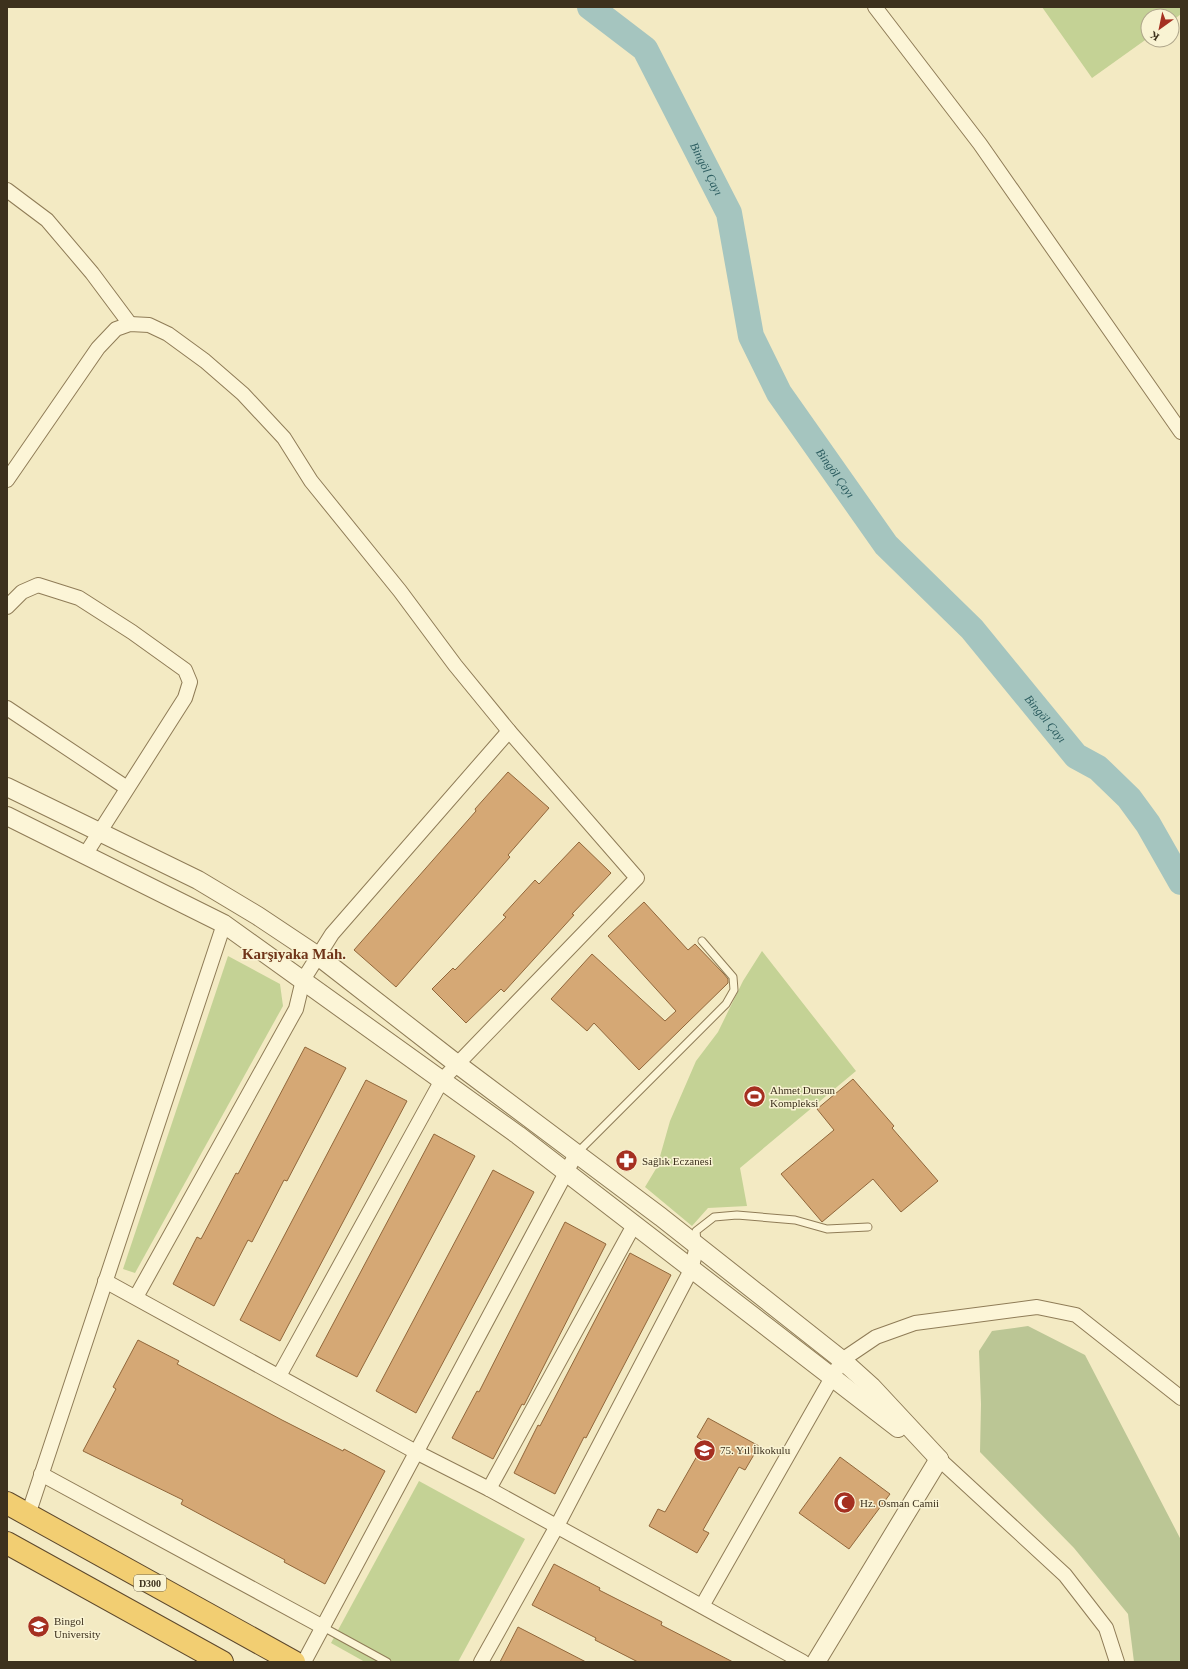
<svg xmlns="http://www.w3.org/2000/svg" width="1188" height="1669" viewBox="0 0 1188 1669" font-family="Georgia,serif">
<rect width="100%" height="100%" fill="#f3eac3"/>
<g fill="#c4d295">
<path d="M 1042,7 L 1181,7 L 1181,14 L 1172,21 L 1172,16 L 1148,16 L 1148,38 L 1092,78 Z"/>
<path d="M 762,951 L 856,1071 L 740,1168 L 747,1206 L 708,1208 L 692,1226 L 645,1187 L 657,1167 L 670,1121 L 696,1061 L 718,1032 L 743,981 Z"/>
<path d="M 228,956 L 280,984 L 283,1006 L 135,1273 L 123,1269 Z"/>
<path d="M 419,1481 L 525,1539 L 458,1662 L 365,1662 L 331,1643 Z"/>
</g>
<path fill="#bbc695" d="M 1028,1326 L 1085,1355 L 1181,1540 L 1181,1662 L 1134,1662 L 1128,1614 L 1074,1548 L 980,1452 L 981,1404 L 979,1351 L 992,1331 Z"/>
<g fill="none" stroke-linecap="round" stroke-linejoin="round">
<path stroke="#a5c5bf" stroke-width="26" id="s1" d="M 590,7 L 645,49 L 729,213 L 751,336 L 779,393 L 886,545 L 972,629 L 1076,756 L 1098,768 L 1129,798 L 1148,824 L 1181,882"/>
</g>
<g fill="#d5a875" stroke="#91673b">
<path d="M 508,772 L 549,808 L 508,855 L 510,857 L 396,987 L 354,950 L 476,811 L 475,809 Z"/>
<path d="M 579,842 L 611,873 L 572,914 L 574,915 L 504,992 L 501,989 L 466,1023 L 432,989 L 453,968 L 455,970 L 506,917 L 503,915 L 535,880 L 539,884 Z"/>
<path d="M 644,902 L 688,950 L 695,944 L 724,974 L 728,979 L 728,983 L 639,1070 L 594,1023 L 587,1031 L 551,999 L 592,954 L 665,1021 L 676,1011 L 608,936 Z"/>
<path d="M 305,1047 L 346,1068 L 287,1181 L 284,1180 L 252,1242 L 248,1240 L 214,1306 L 173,1284 L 197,1237 L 201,1239 L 236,1173 L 238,1174 Z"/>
<path d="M 853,1079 L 894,1126 L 892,1128 L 938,1181 L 901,1212 L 873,1179 L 822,1222 L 781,1174 L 834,1130 L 817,1109 Z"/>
<path d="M 366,1080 L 407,1101 L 280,1341 L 240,1320 Z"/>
<path d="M 434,1134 L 475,1156 L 357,1377 L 316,1356 Z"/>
<path d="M 493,1170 L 534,1192 L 416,1413 L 376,1391 Z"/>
<path d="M 565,1222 L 606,1244 L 524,1405 L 522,1404 L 493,1459 L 452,1438 L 477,1391 L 479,1392 Z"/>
<path d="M 630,1253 L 671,1275 L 586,1438 L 584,1437 L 555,1494 L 514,1473 L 538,1425 L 540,1426 Z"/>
<path d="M 138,1340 L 179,1361 L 177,1364 L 282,1420 L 343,1451 L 344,1449 L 385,1471 L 325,1584 L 284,1562 L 285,1560 L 181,1504 L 183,1500 L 83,1451 L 116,1389 L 113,1387 Z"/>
<path d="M 708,1418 L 759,1446 L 745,1470 L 739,1467 L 703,1530 L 709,1533 L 697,1553 L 649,1526 L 658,1509 L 665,1512 L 705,1442 L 697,1437 Z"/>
<path d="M 840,1457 L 890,1494 L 849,1549 L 799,1513 Z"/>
<path d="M 554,1564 L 600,1588 L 599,1590 L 662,1622 L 661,1625 L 733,1662 L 638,1662 L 595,1640 L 596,1638 L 532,1605 Z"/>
<path d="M 518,1627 L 586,1662 L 500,1662 Z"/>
</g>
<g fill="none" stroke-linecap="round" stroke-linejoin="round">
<defs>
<g id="service">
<path d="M 576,1154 L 726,1004 L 734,990 L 733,977 L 702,941"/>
<path d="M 697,1242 L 696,1231 L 714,1217 L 737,1215 L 795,1220 L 827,1229 L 868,1227"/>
<path d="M 323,1627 L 387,1662"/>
</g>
<g id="minor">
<path d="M 875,7 L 980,144 L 1181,432"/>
<path d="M 7,190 L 47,220 L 92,273 L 130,324"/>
<path d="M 7,480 L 98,348 L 116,329 L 130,324 L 149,325 L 168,334 L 205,361 L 243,394 L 284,438 L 311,481 L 400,591 L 455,665 L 509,731 L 637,878 L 442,1080 L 279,1376"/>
<path d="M 7,607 L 22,592 L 38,585 L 79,598 L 132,632 L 185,670 L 190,682 L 185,698 L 85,855"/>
<path d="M 7,708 L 127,788"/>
<path d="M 105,1281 L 416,1452 L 489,1489 L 803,1662"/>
<path d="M 136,1297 L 296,1009 L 303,980 L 332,934 L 509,731"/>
<path d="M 939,1459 L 1065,1575 L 1106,1628 L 1117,1662"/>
<path d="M 41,1474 L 323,1627"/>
<path d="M 489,1489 L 634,1225"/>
<path d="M 28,1515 L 224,924"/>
<path d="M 702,1606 L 842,1360 L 876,1337 L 915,1323 L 1037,1307 L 1076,1315 L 1181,1398"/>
<path d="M 304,1662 L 576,1154"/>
<path d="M 481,1662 L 557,1526 L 691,1270 L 697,1246"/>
</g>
<g id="tertiary">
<path d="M 7,787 L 198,880 L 258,916 L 318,956 L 457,1064 L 661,1217 L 842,1360 L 872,1387 L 939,1459"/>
<path d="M 7,816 L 224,924 L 518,1135 L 898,1428"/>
<path d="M 816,1662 L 939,1459"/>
</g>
<g id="trunk">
<path d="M 7,1503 L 294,1662"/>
<path d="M 7,1543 L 222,1662"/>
</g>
</defs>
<use href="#service" stroke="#8f7c57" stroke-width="9"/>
<use href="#minor" stroke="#8f7c57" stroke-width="16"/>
<use href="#tertiary" stroke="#8f7c57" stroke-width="20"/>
<use href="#trunk" stroke="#5d482c" stroke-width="24"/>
<use href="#service" stroke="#fcf5d7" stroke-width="7"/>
<use href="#minor" stroke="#fcf5d7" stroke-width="14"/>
<use href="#tertiary" stroke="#fcf5d7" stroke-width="18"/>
<use href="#trunk" stroke="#f2ce72" stroke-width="22"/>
</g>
<defs>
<symbol id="stadium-disc" viewBox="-11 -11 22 22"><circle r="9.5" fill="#a53021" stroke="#f9f3d3"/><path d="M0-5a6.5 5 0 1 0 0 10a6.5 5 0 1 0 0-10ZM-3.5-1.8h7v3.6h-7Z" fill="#fff"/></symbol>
<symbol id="pharmacy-disc" viewBox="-11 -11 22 22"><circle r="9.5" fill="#a53021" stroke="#f9f3d3"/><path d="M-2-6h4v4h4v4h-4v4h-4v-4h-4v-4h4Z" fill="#fff"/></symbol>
<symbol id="school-disc" viewBox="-11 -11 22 22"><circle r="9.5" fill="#a53021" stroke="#f9f3d3"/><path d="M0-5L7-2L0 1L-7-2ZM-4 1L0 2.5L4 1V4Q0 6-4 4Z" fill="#fff"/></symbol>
<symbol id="mosque-disc" viewBox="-11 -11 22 22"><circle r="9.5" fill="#a53021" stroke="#f9f3d3"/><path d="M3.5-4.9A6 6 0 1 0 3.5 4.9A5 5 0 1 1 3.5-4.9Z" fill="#fff"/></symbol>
<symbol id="university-disc" viewBox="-11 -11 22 22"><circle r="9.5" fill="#a53021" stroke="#f9f3d3"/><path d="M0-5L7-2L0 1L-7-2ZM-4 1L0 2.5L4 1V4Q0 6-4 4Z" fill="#fff"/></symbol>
</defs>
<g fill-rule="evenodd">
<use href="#stadium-disc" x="742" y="1084" width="25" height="25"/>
<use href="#pharmacy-disc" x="614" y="1148" width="25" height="25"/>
<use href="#school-disc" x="692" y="1438" width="25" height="25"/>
<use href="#mosque-disc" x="832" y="1490" width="25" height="25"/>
<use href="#university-disc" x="26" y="1614" width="25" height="25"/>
</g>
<g text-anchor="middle" stroke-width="3" stroke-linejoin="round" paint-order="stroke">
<rect fill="#f9f3d3" stroke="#756b54" stroke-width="1" x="134" y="1575" width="32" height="16" rx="3"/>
<g font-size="10" font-weight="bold" fill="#3d311d">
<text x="150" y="1587">D300</text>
</g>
<g font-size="11" fill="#3d311d" stroke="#f9f3d3" text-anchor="start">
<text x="770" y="1094">Ahmet Dursun<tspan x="770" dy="13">Kompleksi</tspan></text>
<text x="642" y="1165">Sağlık Eczanesi</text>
<text x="720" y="1454">75. Yıl İlkokulu</text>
<text x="860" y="1507">Hz. Osman Camii</text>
<text x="54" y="1625">Bingol<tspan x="54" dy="13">University</tspan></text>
</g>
<g font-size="12" font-style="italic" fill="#2b5c5f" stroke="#f9f3d3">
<text dy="4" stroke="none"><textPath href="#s1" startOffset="204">Bingöl Çayı</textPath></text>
<text dy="4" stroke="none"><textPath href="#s1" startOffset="540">Bingöl Çayı</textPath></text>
<text dy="4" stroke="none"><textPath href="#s1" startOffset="864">Bingöl Çayı</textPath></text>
</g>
<g font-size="15" font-weight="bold" fill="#6f3418" stroke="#f9f3d3">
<text x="294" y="959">Karşıyaka Mah.</text>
</g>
</g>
<rect width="1188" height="1669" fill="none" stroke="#3d311d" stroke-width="16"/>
<g transform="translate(1160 28) rotate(213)"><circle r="19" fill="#f9f3d3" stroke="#aea58a"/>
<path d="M0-3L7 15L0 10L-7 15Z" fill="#a53021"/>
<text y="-6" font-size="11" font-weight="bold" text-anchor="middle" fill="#3d311d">K</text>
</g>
</svg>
